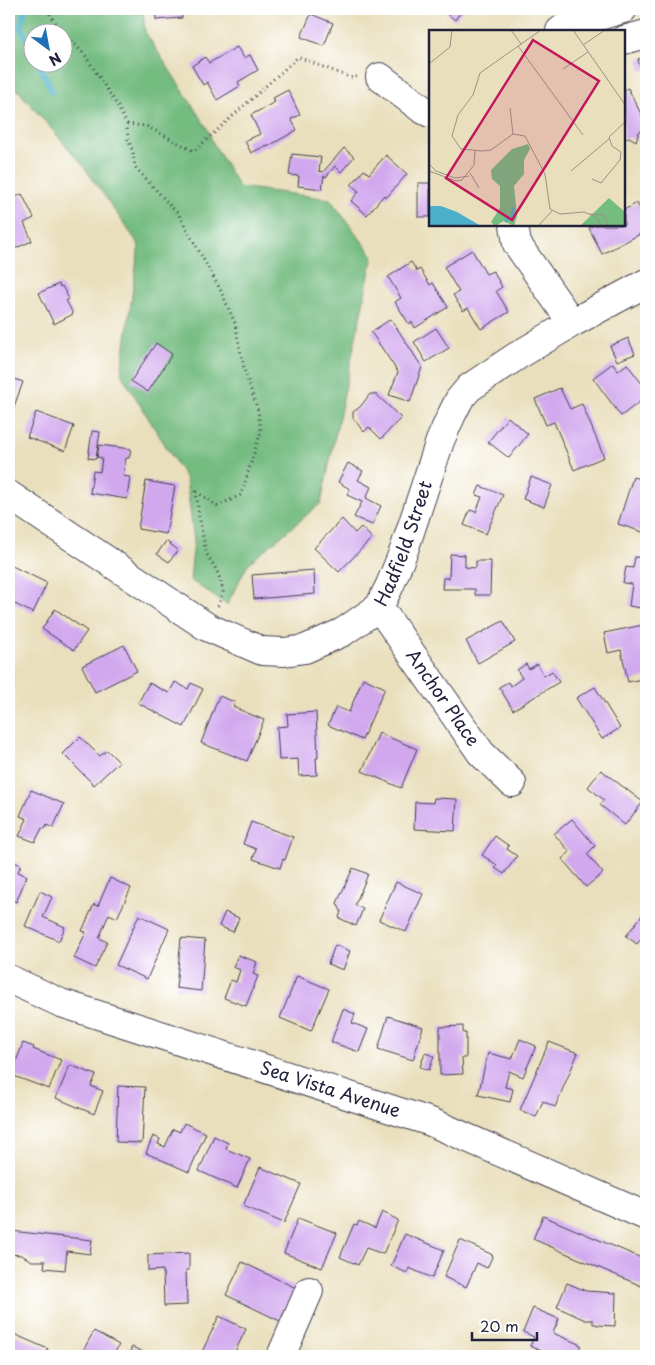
<svg xmlns="http://www.w3.org/2000/svg" width="655" height="1365" viewBox="0 0 655 1365" font-family="'Playpen Sans',sans-serif">
<rect width="100%" height="100%" fill="#fff"/>
<filter id="ink" filterUnits="userSpaceOnUse"><feTurbulence type="fractalNoise" baseFrequency=".02" numOctaves="2"/><feDisplacementMap in="SourceGraphic" scale="10" xChannelSelector="R" yChannelSelector="G"/><feConvolveMatrix kernelMatrix="1 2 1 2 8 2 1 2 1" color-interpolation-filters="sRGB"/></filter>
<filter id="wash" filterUnits="userSpaceOnUse"><feTurbulence type="fractalNoise" baseFrequency=".0096" numOctaves="4" result="noise"/><feDisplacementMap in="SourceGraphic" scale="20" xChannelSelector="R" yChannelSelector="G"/><feGaussianBlur stdDeviation="1.12" result="paint"/><feColorMatrix in="noise" values="0 0 0 0 0 0 0 0 0 0 0 0 0 0 0 0 0 1.4 0 .05"/><feComposite in="paint" operator="in"/></filter>
<g filter="url(#wash)">
<rect width="100%" height="100%" fill="#e9dfbc"/>
<path fill="#75bc81" stroke="#4c6f5e" fill-rule="evenodd" d="M 9,9 L 143,9 L 145,32 L 207,128 L 212,141 L 239,187 L 330,199 L 373,256 L 321,503 L 248,564 L 227,605 L 190,580 L 194,540 L 186,479 L 121,374 L 139,245 L 82,164 L 9,80 ZM 32,32 L 62,32 L 62,62 L 32,62 Z"/>
<g fill="none" stroke-linecap="round" stroke-linejoin="round">
<g stroke="#4cb0cb" stroke-width="6">
<path d="M 25,9 L 21,27 L 32,51"/>
<path d="M 38,62 L 52,91"/>
</g>
</g>
<g id="blocks">
<g fill="#d1a8ee">
<path d="M 155,9 L 181,9 L 182,18 L 156,20 Z"/>
<path d="M 447,9 L 463,9 L 455,20 L 445,12 Z"/>
<path d="M 311,14 L 333,23 L 324,46 L 301,37 Z"/>
<path d="M 237,47 L 244,58 L 250,55 L 258,70 L 238,82 L 240,86 L 217,100 L 207,82 L 203,85 L 192,66 L 205,57 L 209,63 Z"/>
<path d="M 646,57 L 646,70 L 641,71 L 638,59 Z"/>
<path d="M 628,88 L 646,124 L 646,128 L 639,132 L 636,141 L 629,137 L 624,140 L 624,90 Z"/>
<path d="M 288,90 L 300,115 L 291,119 L 297,130 L 267,147 L 267,145 L 251,153 L 245,141 L 260,134 L 251,115 L 275,102 L 273,98 Z"/>
<path d="M 344,148 L 354,157 L 341,172 L 335,166 L 326,177 L 324,176 L 322,189 L 298,186 L 299,176 L 289,175 L 292,154 L 321,157 L 319,171 L 323,172 Z"/>
<path d="M 386,155 L 407,174 L 386,198 L 384,195 L 367,215 L 351,201 L 359,191 L 351,185 L 364,170 L 369,174 Z"/>
<rect x="418" y="183" width="12" height="34"/>
<path d="M 22,194 L 34,218 L 24,223 L 32,241 L 9,251 L 9,200 Z"/>
<path d="M 637,203 L 646,221 L 646,231 L 602,254 L 589,228 L 595,225 L 624,225 L 624,210 Z"/>
<path d="M 472,250 L 486,274 L 493,271 L 502,287 L 496,291 L 509,312 L 481,329 L 468,308 L 463,311 L 453,295 L 459,292 L 444,267 Z"/>
<path d="M 411,262 L 417,271 L 420,269 L 430,285 L 433,283 L 448,307 L 415,328 L 412,322 L 409,324 L 395,302 L 401,298 L 388,277 Z"/>
<path d="M 59,284 L 60,287 L 62,286 L 69,299 L 66,300 L 73,314 L 54,324 L 39,293 Z"/>
<path d="M 391,319 L 422,367 L 410,402 L 389,395 L 398,372 L 371,332 Z"/>
<path d="M 436,328 L 449,348 L 426,362 L 414,342 Z"/>
<path d="M 628,338 L 635,354 L 617,361 L 610,346 Z"/>
<path d="M 156,343 L 172,354 L 148,392 L 131,381 Z"/>
<path d="M 613,363 L 618,371 L 627,364 L 646,389 L 646,397 L 621,416 L 593,378 Z"/>
<path d="M 9,377 L 23,382 L 9,420 Z"/>
<path d="M 560,388 L 570,409 L 582,404 L 604,457 L 574,470 L 554,422 L 546,425 L 535,399 Z"/>
<path d="M 370,394 L 376,394 L 401,418 L 381,439 L 369,427 L 364,432 L 353,418 L 353,412 L 360,407 Z"/>
<path d="M 36,412 L 74,426 L 65,451 L 27,437 Z"/>
<path d="M 508,417 L 528,434 L 509,458 L 488,442 Z"/>
<path d="M 92,431 L 100,432 L 96,459 L 88,458 Z"/>
<path d="M 99,445 L 131,449 L 129,458 L 126,458 L 123,476 L 130,477 L 127,499 L 90,493 L 93,471 L 100,472 L 102,458 L 97,457 Z"/>
<path d="M 348,463 L 363,471 L 358,480 L 371,487 L 366,498 L 381,506 L 372,525 L 354,517 L 362,502 L 347,495 L 350,489 L 338,482 Z"/>
<path d="M 531,477 L 552,485 L 544,507 L 523,499 Z"/>
<path d="M 633,477 L 646,481 L 646,533 L 618,524 Z"/>
<path d="M 146,481 L 175,486 L 166,534 L 138,529 Z"/>
<path d="M 480,486 L 503,495 L 486,534 L 464,525 L 470,510 L 476,512 L 482,497 L 476,495 Z"/>
<path d="M 342,519 L 355,533 L 361,527 L 372,538 L 339,572 L 314,548 Z"/>
<path d="M 166,541 L 178,550 L 169,562 L 157,554 Z"/>
<path d="M 450,554 L 465,555 L 465,567 L 476,568 L 476,561 L 491,561 L 490,595 L 475,595 L 475,589 L 442,589 L 443,578 L 449,578 Z"/>
<path d="M 635,557 L 646,558 L 646,609 L 629,606 L 632,584 L 623,583 L 626,567 L 633,568 Z"/>
<path d="M 10,565 L 47,583 L 33,613 L 9,601 Z"/>
<path d="M 314,570 L 315,594 L 254,599 L 252,575 Z"/>
<path d="M 55,609 L 87,631 L 74,650 L 42,629 Z"/>
<path d="M 503,621 L 515,642 L 478,663 L 466,641 Z"/>
<path d="M 643,625 L 646,642 L 646,678 L 628,682 L 621,650 L 608,653 L 604,633 Z"/>
<path d="M 124,645 L 137,671 L 95,692 L 82,666 Z"/>
<path d="M 526,664 L 529,669 L 537,664 L 544,676 L 552,671 L 559,682 L 513,710 L 499,687 L 508,682 L 511,686 L 522,678 L 517,670 Z"/>
<path d="M 363,678 L 385,688 L 362,740 L 328,725 L 336,707 L 349,712 Z"/>
<path d="M 175,682 L 188,689 L 191,683 L 203,689 L 184,727 L 138,703 L 149,683 L 169,693 Z"/>
<path d="M 595,687 L 620,728 L 602,739 L 576,698 Z"/>
<path d="M 219,696 L 235,702 L 233,707 L 264,720 L 247,761 L 201,743 Z"/>
<path d="M 316,712 L 318,758 L 316,758 L 317,775 L 299,776 L 298,759 L 279,760 L 277,727 L 288,726 L 287,714 Z"/>
<path d="M 379,733 L 417,749 L 401,788 L 362,771 Z"/>
<path d="M 80,737 L 100,756 L 107,750 L 119,762 L 94,785 L 63,754 Z"/>
<path d="M 601,770 L 643,802 L 625,825 L 600,805 L 604,800 L 588,787 Z"/>
<path d="M 31,790 L 64,804 L 53,828 L 47,825 L 45,829 L 42,828 L 35,842 L 19,836 L 27,819 L 20,816 Z"/>
<path d="M 434,798 L 457,799 L 455,831 L 414,829 L 415,802 L 433,803 Z"/>
<path d="M 572,819 L 595,846 L 587,854 L 603,873 L 586,887 L 562,859 L 570,852 L 554,834 Z"/>
<path d="M 251,822 L 293,837 L 285,860 L 283,859 L 280,868 L 253,859 L 256,849 L 243,844 Z"/>
<path d="M 495,836 L 509,846 L 507,849 L 517,856 L 504,874 L 495,868 L 497,865 L 482,855 Z"/>
<path d="M 9,860 L 21,865 L 18,872 L 27,876 L 16,902 L 9,898 Z"/>
<path d="M 353,868 L 368,874 L 355,905 L 363,909 L 356,926 L 339,918 L 341,911 L 337,903 Z"/>
<path d="M 110,878 L 131,888 L 117,918 L 109,914 L 99,938 L 107,942 L 95,968 L 74,958 L 86,932 L 82,931 L 94,904 L 98,906 Z"/>
<path d="M 396,882 L 423,894 L 406,932 L 379,920 Z"/>
<path d="M 40,891 L 52,897 L 43,917 L 65,927 L 59,941 L 25,926 Z"/>
<path d="M 646,910 L 646,938 L 643,936 L 637,944 L 626,936 Z"/>
<path d="M 225,912 L 239,918 L 233,932 L 219,926 Z"/>
<path d="M 139,915 L 169,929 L 147,979 L 116,965 Z"/>
<path d="M 181,938 L 205,940 L 201,991 L 176,988 Z"/>
<path d="M 335,945 L 350,951 L 343,970 L 328,964 Z"/>
<path d="M 238,955 L 257,962 L 253,974 L 258,976 L 246,1006 L 224,998 L 231,980 L 236,982 L 240,970 L 233,967 Z"/>
<path d="M 297,976 L 329,989 L 311,1031 L 280,1018 Z"/>
<path d="M 343,1009 L 355,1014 L 352,1023 L 368,1029 L 359,1052 L 331,1042 Z"/>
<path d="M 388,1016 L 423,1027 L 413,1060 L 378,1049 Z"/>
<path d="M 463,1026 L 463,1033 L 466,1033 L 466,1058 L 462,1058 L 463,1074 L 440,1075 L 440,1027 Z"/>
<path d="M 520,1039 L 536,1046 L 523,1077 L 509,1071 L 505,1087 L 513,1089 L 510,1102 L 478,1095 L 488,1053 L 512,1059 Z"/>
<path d="M 549,1042 L 578,1053 L 555,1107 L 543,1101 L 536,1117 L 520,1110 Z"/>
<path d="M 23,1043 L 34,1047 L 33,1049 L 61,1060 L 49,1089 L 11,1075 Z"/>
<path d="M 425,1053 L 434,1056 L 429,1070 L 420,1067 Z"/>
<path d="M 70,1065 L 96,1075 L 91,1086 L 103,1091 L 94,1114 L 56,1098 Z"/>
<path d="M 118,1086 L 145,1087 L 142,1143 L 116,1142 Z"/>
<path d="M 184,1123 L 206,1133 L 189,1172 L 146,1153 L 153,1136 L 160,1139 L 158,1144 L 165,1147 L 173,1129 L 180,1132 Z"/>
<path d="M 214,1136 L 228,1143 L 226,1149 L 250,1159 L 237,1188 L 199,1171 Z"/>
<path d="M 260,1167 L 301,1184 L 284,1223 L 243,1206 Z"/>
<path d="M 382,1212 L 398,1220 L 383,1254 L 366,1248 L 358,1265 L 340,1257 L 354,1224 L 357,1225 L 359,1221 L 375,1228 Z"/>
<path d="M 543,1216 L 646,1260 L 646,1288 L 533,1239 Z"/>
<path d="M 298,1218 L 337,1233 L 322,1268 L 284,1253 Z"/>
<path d="M 11,1231 L 92,1240 L 90,1254 L 67,1251 L 65,1270 L 44,1268 L 45,1261 L 32,1261 L 21,1255 L 9,1254 Z"/>
<path d="M 405,1234 L 444,1250 L 432,1278 L 409,1268 L 407,1273 L 391,1266 Z"/>
<path d="M 460,1240 L 493,1255 L 487,1268 L 477,1263 L 466,1287 L 444,1277 Z"/>
<path d="M 189,1253 L 189,1270 L 186,1270 L 187,1305 L 164,1306 L 163,1270 L 148,1271 L 148,1255 Z"/>
<path d="M 242,1262 L 296,1288 L 280,1321 L 226,1295 Z"/>
<path d="M 567,1283 L 586,1291 L 616,1293 L 615,1326 L 597,1325 L 597,1324 L 593,1324 L 593,1320 L 585,1320 L 557,1307 Z"/>
<path d="M 533,1308 L 559,1319 L 553,1333 L 581,1345 L 576,1356 L 553,1356 L 530,1346 L 534,1337 L 523,1332 Z"/>
<path d="M 219,1316 L 246,1329 L 233,1356 L 200,1356 Z"/>
<path d="M 94,1331 L 119,1345 L 113,1356 L 80,1356 Z"/>
<path d="M 9,1332 L 48,1349 L 45,1356 L 9,1356 Z"/>
<path d="M 132,1347 L 152,1356 L 128,1356 Z"/>
</g>
</g>
</g>
<g filter="url(#ink)">
<use href="#blocks" fill-opacity="0" stroke="#403e4e" stroke-width="1"/>
<g fill="none" stroke-linecap="round" stroke-linejoin="round">
<defs>
<g id="minor">
<path d="M 560,31 L 568,25 L 623,9"/>
<path d="M 624,40 L 646,34"/>
<path d="M 380,77 L 422,109 L 430,113"/>
<path d="M 514,225 L 517,244 L 572,323"/>
<path id="s1" d="M 9,495 L 207,627 L 262,651 L 284,652 L 305,649 L 343,632 L 379,607 L 390,585 L 404,550 L 440,441 L 451,416 L 459,400 L 469,388 L 517,356 L 572,323 L 646,283"/>
<path id="s2" d="M 379,607 L 481,753 L 512,783"/>
<path id="s3" d="M 9,979 L 61,1003 L 431,1122 L 646,1216"/>
<path d="M 281,1356 L 309,1291"/>
</g>
</defs>
<use href="#minor" stroke="#403e4e" stroke-width="30"/>
<g stroke="#403e4e" stroke-width="3" stroke-dasharray="1 4" stroke-linecap="butt">
<path d="M 49,9 L 50,15 L 62,31 L 85,55 L 117,105 L 127,124 L 128,139 L 133,152 L 135,167 L 179,215 L 220,289 L 235,323 L 244,369 L 258,411 L 261,431 L 241,495 L 217,506 L 196,491"/>
<path d="M 127,124 L 146,126 L 194,151 L 298,57 L 349,77 L 357,77"/>
<path d="M 196,491 L 199,516 L 206,553 L 217,571 L 221,582 L 223,592 L 218,606"/>
</g>
<use href="#minor" stroke="#fff" stroke-width="28"/>
</g>
</g>
<g text-anchor="middle" stroke-width="5" stroke-linejoin="round" paint-order="stroke">
<g font-size="18" fill="#22223b" stroke="#fff">
<text dy="6" stroke="none"><textPath href="#s1" startOffset="495">Hadfield Street</textPath></text>
<text dy="6" stroke="none"><textPath href="#s2" startOffset="111">Anchor Place</textPath></text>
<text dy="6" stroke="none"><textPath href="#s3" startOffset="340">Sea Vista Avenue</textPath></text>
</g>
</g>
<g transform="translate(429 30)">
<rect width="196" height="196" fill="#e9dfbc"/>
<path d="M 99,114 L 101,119 L 95,130 L 95,144 L 85,156 L 88,186 L 85,196 L 75,191 L 66,196 L 62,192 L 71,178 L 71,156 L 63,149 L 62,140 L 83,119 ZM 180,168 L 196,182 L 196,196 L 151,196 Z" fill="#75bc81"/>
<path d="M 0,176 L 12,176 L 28,182 L 52,196 L 0,196 Z" fill="#4cb0cb"/>
<path fill="none" stroke="#4cb0cb" stroke-width="2.5" d="M 76,192 L 83,186 L 84,178"/>
<path fill="none" stroke="#999388" stroke-width="1" d="M 82,0 L 92,14M 112,0 L 51,43 L 44,65 L 29,85 L 23,106 L 32,119 L 54,121 L 62,120 L 84,104 L 96,106 L 116,144 L 121,179 L 131,184 L 155,182 L 167,187 L 173,196 L 179,194 L 175,185 L 160,184M 144,0 L 197,76M 154,15 L 176,0M 89,16 L 154,105M 0,34 L 21,17 L 23,0M 134,39 L 159,22M 81,78 L 84,104M 0,134 L 7,141 L 26,148 L 40,146M 0,141 L 27,151 L 33,150 L 45,135 L 46,121M 142,141 L 180,109M 41,143 L 50,158M 163,149 L 172,153 L 191,130 L 192,122 L 183,116 L 180,107 L 197,91M 109,196 L 123,181"/>
<path fill="#c2185b" fill-opacity="0.15" stroke="#c2185b" stroke-width="2.5" d="M 104,10 L 170,51 L 83,190 L 17,148 Z"/>
<rect width="196" height="196" fill="none" stroke="#22223b" stroke-width="2.5"/>
</g>
<rect width="655" height="1365" fill="none" stroke="#fff" stroke-width="30"/>
<g transform="translate(48 48) rotate(148)"><circle r="24" fill="#ffffff" stroke="#a7a7b1"/>
<path d="M0-4L9 19L0 12L-9 19Z" fill="#1f6fb2"/>
<text y="-8" font-size="14" font-weight="bold" text-anchor="middle" fill="#22223b">N</text>
</g>
<path d="M472 1332v8h65v-8" fill="none" stroke="#22223b" stroke-width="2.5"/>
<text x="480" y="1332" font-size="15" fill="#22223b" stroke="#ffffff" stroke-width="4" paint-order="stroke">20 m</text>
</svg>
